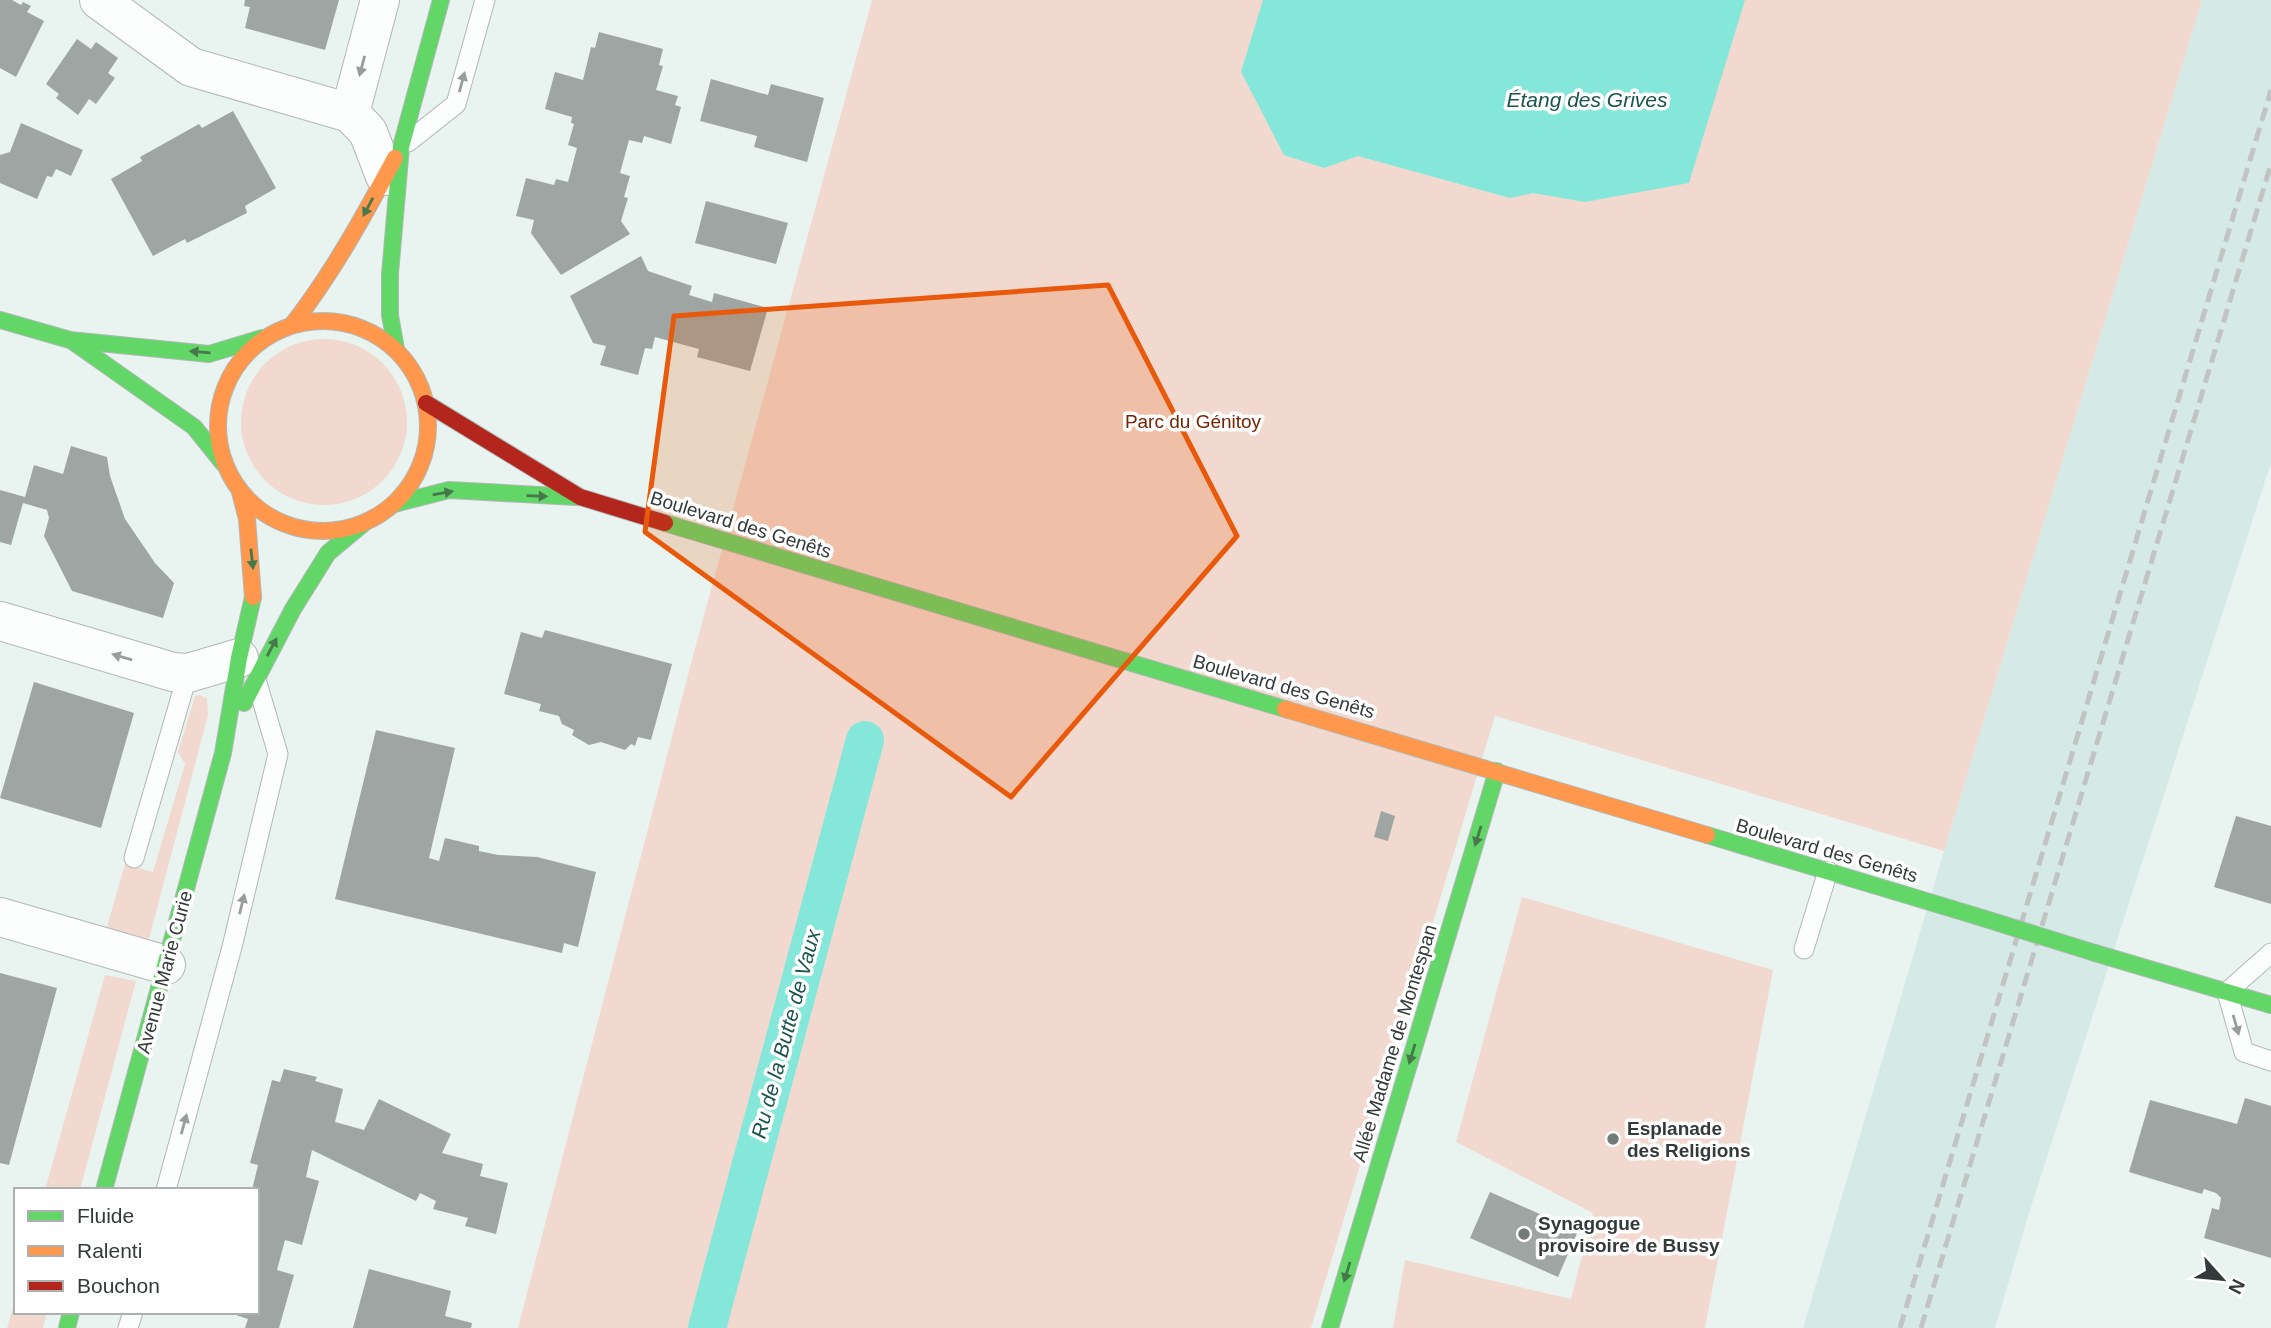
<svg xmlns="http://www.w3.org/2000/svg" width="2271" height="1328" viewBox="0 0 2271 1328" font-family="Helvetica,sans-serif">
<rect width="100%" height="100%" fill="#e9f4f1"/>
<path fill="#d5eae6" d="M 2202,0 L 2271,0 L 2271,463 L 2030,1210 L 1995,1328 L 1803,1328 L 1944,851 Z"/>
<g fill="#f2d9cf">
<path d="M 872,0 L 2202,0 L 1944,851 L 1495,716 L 1311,1328 L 518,1328 L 694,652 Z"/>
<circle cx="324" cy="422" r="83"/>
<path d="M 199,695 L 207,698 L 208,715 L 149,939 L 106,930 L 125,864 L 153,872 L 185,764 L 178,752 L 195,696 Z"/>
<path d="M 1522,897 L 1773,970 L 1705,1328 L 1393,1328 L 1405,1260 L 1571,1299 L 1593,1213 L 1456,1142 Z"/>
<path d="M 105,975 L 136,981 L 80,1190 L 45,1190 Z"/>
<path d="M 16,1297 L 16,1312 L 47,1312 L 43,1328 L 7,1328 Z"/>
</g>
<path fill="#84e7da" d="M 1263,0 L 1745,0 L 1689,183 L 1585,202 L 1533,193 L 1510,198 L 1358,156 L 1324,168 L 1284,155 L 1241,72 Z"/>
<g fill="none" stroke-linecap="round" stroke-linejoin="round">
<path stroke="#84e7da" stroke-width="38" d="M 707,1328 L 865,740"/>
</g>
<g fill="#9ea5a3">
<path d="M 0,0 L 12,0 L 21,5 L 23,2 L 31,6 L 27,12 L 44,21 L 16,77 L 0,68 Z"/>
<path d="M 245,0 L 339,0 L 325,50 L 245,28 L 250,7 L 244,6 Z"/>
<path d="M 599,32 L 663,49 L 659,65 L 663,66 L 656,90 L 678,96 L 675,105 L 681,107 L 671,144 L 644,136 L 642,143 L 629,140 L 620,173 L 630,176 L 624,197 L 628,198 L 621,221 L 630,234 L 561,275 L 531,233 L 534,220 L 516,216 L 526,178 L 554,185 L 556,179 L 568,182 L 577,148 L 568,145 L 574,124 L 571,123 L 572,117 L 545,109 L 555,72 L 583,80 L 591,47 L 595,48 Z"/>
<path d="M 77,39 L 91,49 L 96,42 L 118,58 L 108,73 L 115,78 L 96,104 L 89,99 L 78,115 L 56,98 L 59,94 L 46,84 Z"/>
<path d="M 711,79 L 768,95 L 771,84 L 824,98 L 807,162 L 754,147 L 757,136 L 700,121 Z"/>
<path d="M 233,111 L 276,188 L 245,206 L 247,213 L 187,243 L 185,239 L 153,256 L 111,179 L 142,161 L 140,157 L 199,124 L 202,128 Z"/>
<path d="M 21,123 L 83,150 L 71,176 L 56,169 L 52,177 L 47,176 L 37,199 L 0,183 L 0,155 L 10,152 Z"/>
<path d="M 706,201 L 788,223 L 776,264 L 695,243 Z"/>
<path d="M 641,256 L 648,271 L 692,286 L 689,295 L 712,302 L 714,293 L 768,308 L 750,371 L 697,357 L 699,349 L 655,337 L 652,349 L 645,348 L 638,375 L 600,365 L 606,346 L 593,343 L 570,296 Z"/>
<path d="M 71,446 L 107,457 L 110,476 L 125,519 L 155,563 L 174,583 L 163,618 L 72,591 L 44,536 L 49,518 L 47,510 L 23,503 L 11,545 L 0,542 L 0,490 L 25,497 L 34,465 L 63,474 Z"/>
<path d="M 545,630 L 672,664 L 651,740 L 638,737 L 635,746 L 631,744 L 625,750 L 601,742 L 589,745 L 572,735 L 574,730 L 562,724 L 559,716 L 539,711 L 541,704 L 504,694 L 521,632 L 542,638 Z"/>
<path d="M 34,682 L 134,713 L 101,828 L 0,798 Z"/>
<path d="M 376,730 L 455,748 L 429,858 L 439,861 L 445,838 L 479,846 L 479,851 L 498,855 L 537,857 L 596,872 L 578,947 L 564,943 L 562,953 L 335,899 Z"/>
<path d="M 1381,811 L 1395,816 L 1388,841 L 1374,837 Z"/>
<path d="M 2236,816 L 2271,826 L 2271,904 L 2214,887 Z"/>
<path d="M 0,973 L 57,988 L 9,1165 L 0,1163 Z"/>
<path d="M 284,1069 L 317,1077 L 315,1081 L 343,1089 L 335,1122 L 364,1130 L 379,1099 L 451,1134 L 442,1153 L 483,1164 L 480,1176 L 508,1183 L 496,1234 L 465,1226 L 468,1218 L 433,1209 L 436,1201 L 420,1193 L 416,1201 L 312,1150 L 306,1177 L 319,1181 L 302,1245 L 285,1240 L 277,1270 L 294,1275 L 279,1328 L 245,1328 L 248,1319 L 227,1312 L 257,1312 L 257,1190 L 252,1190 L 258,1165 L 250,1163 L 272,1080 L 280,1082 Z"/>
<path d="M 2245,1098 L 2271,1106 L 2271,1258 L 2204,1238 L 2212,1208 L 2219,1210 L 2221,1198 L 2216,1193 L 2204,1189 L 2202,1194 L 2129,1172 L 2150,1100 L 2237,1124 Z"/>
<path d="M 1490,1192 L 1578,1231 L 1558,1277 L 1470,1238 Z"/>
<path d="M 369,1269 L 451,1291 L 445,1316 L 472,1323 L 471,1328 L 353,1328 Z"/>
</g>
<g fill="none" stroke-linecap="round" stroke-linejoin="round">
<defs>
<g id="lane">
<path d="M 408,142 L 456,104 L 485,0"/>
<path d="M 134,858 L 188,673"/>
<path d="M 1804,949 L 1828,871"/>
<path d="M 2271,953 L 2227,992 L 2244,1052 L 2271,1061"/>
<path d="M 166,1190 L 232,947 L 278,754 L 257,683"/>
<path d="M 128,1328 L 133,1312"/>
</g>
<g id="street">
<path d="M 99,0 L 191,67 L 350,113"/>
<path d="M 380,0 L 350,113 L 368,132 L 385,176"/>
<path d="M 0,621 L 173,672 L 188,673 L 239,658"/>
<path d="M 0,917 L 166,965"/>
</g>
<g id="fast">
<path d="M 0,320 L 70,340 L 209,354 L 262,338"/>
<path d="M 72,341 L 194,427 L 223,463"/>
<path d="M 396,349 L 390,315 L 390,274 L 401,147 L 441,0"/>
<path d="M 394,504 L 449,490 L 576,497"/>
<path d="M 665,523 L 1285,709"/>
<path d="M 244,703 L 293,609 L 328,553 L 364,523"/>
<path d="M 1707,835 L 1976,916"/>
<path d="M 2095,953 L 2271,1005"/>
<path d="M 104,1190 L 223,753 L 239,658 L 253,597"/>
<path d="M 67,1328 L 71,1312"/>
<path d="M 1330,1328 L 1497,771"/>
</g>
<g id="slow">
<circle cx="323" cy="426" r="105"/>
<path d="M 293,324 C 333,272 364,216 395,158"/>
<path d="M 240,492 L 247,519 L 253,597"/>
<path d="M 1285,709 L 1707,835"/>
</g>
<path id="jam" d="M 426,403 L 580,497 L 665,523"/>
</defs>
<use href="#lane" stroke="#b0b8b6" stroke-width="21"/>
<use href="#street" stroke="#b0b8b6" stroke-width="40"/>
<use href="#fast" stroke="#b0b8b6" stroke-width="18"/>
<use href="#slow" stroke="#b0b8b6" stroke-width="18"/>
<use href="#jam" stroke="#b0b8b6" stroke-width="18"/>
<use href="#lane" stroke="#fcfdfd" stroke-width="19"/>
<use href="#street" stroke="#fcfdfd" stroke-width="38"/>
<use href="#fast" stroke="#63d668" stroke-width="16"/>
<use href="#slow" stroke="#ff974d" stroke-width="16"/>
<use href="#jam" stroke="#b3261e" stroke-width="16"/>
<g stroke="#c1c4c3" stroke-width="5" stroke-dasharray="14 7" stroke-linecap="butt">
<path d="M 1900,1328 L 2271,90"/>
<path d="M 1921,1328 L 2271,164"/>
</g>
<defs>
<path id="fast-bridge" d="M 1976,916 L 2095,953"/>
</defs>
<use href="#fast-bridge" stroke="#b0b8b6" stroke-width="18" stroke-linecap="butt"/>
<use href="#fast-bridge" stroke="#63d668" stroke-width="16"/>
</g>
<defs><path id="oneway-solid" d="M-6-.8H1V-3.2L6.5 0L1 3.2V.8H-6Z" transform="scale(1.75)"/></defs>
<g fill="#989c9b">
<use href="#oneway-solid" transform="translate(362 66) rotate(105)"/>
<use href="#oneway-solid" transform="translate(462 82) rotate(-75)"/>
<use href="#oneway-solid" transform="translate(122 657) rotate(-164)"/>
<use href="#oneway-solid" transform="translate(242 904) rotate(-76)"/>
<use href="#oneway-solid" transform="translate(2236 1025) rotate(74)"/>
<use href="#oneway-solid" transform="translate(184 1124) rotate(-75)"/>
</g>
<g fill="#46784c">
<use href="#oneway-solid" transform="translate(368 207) rotate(118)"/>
<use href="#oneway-solid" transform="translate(200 352) rotate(-175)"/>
<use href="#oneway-solid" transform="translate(443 493) rotate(-10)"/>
<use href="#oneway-solid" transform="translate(537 496) rotate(2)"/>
<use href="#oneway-solid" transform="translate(252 559) rotate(84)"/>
<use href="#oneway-solid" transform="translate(272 647) rotate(-62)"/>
<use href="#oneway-solid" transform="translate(1478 836) rotate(107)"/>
<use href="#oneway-solid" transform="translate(1412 1054) rotate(107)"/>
<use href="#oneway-solid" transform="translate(1347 1272) rotate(107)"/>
</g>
<path fill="#e8590c" fill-opacity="0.2" stroke="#e8590c" stroke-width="5" stroke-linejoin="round" d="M 1108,285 L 1237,536 L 1011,797 L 645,532 L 674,316 Z"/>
<g fill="#737b79" stroke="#fff" stroke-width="2.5">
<circle cx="1613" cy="1139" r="7"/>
<circle cx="1524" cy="1234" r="7"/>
</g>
<g text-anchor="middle" stroke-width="7" stroke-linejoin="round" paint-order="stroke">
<g font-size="19" fill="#752404" stroke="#fff">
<text x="1193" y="428">Parc du Génitoy</text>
</g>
<g font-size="19" fill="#333a39" stroke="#fff">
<text transform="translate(741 524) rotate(17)" y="7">Boulevard des Genêts</text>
<text transform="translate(1284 686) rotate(16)" y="7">Boulevard des Genêts</text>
<text transform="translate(1827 850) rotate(16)" y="7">Boulevard des Genêts</text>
<text transform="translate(164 972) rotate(-75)" y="7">Avenue Marie Curie</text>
<text transform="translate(1394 1043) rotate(-73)" y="7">Allée Madame de Montespan</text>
</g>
<g font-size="19" font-weight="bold" fill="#333a39" stroke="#fff" text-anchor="start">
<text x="1627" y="1135">Esplanade<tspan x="1627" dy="22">des Religions</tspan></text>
<text x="1538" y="1230">Synagogue<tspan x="1538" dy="22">provisoire de Bussy</tspan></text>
</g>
<g font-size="21" font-style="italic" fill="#1a544d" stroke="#fff">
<text x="1587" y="107">Étang des Grives</text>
<text transform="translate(786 1034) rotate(-75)" y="7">Ru de la Butte de Vaux</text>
</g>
</g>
<rect x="14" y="1188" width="245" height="126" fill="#ffffff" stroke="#adb0b0" stroke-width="2"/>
<rect x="28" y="1211" width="35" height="10" fill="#63d668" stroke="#adb0b0" stroke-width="2"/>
<text x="77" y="1223" font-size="21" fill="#333a39">Fluide</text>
<rect x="28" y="1246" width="35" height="10" fill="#ff974d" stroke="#adb0b0" stroke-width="2"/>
<text x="77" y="1258" font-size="21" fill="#333a39">Ralenti</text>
<rect x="28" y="1281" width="35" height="10" fill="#b3261e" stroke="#adb0b0" stroke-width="2"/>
<text x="77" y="1293" font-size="21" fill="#333a39">Bouchon</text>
<g transform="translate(2222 1279) rotate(117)" stroke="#ffffff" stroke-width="5" paint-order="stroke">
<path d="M0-5L12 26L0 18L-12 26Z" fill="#333a39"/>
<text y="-10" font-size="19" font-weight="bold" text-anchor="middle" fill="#333a39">N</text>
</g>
</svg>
